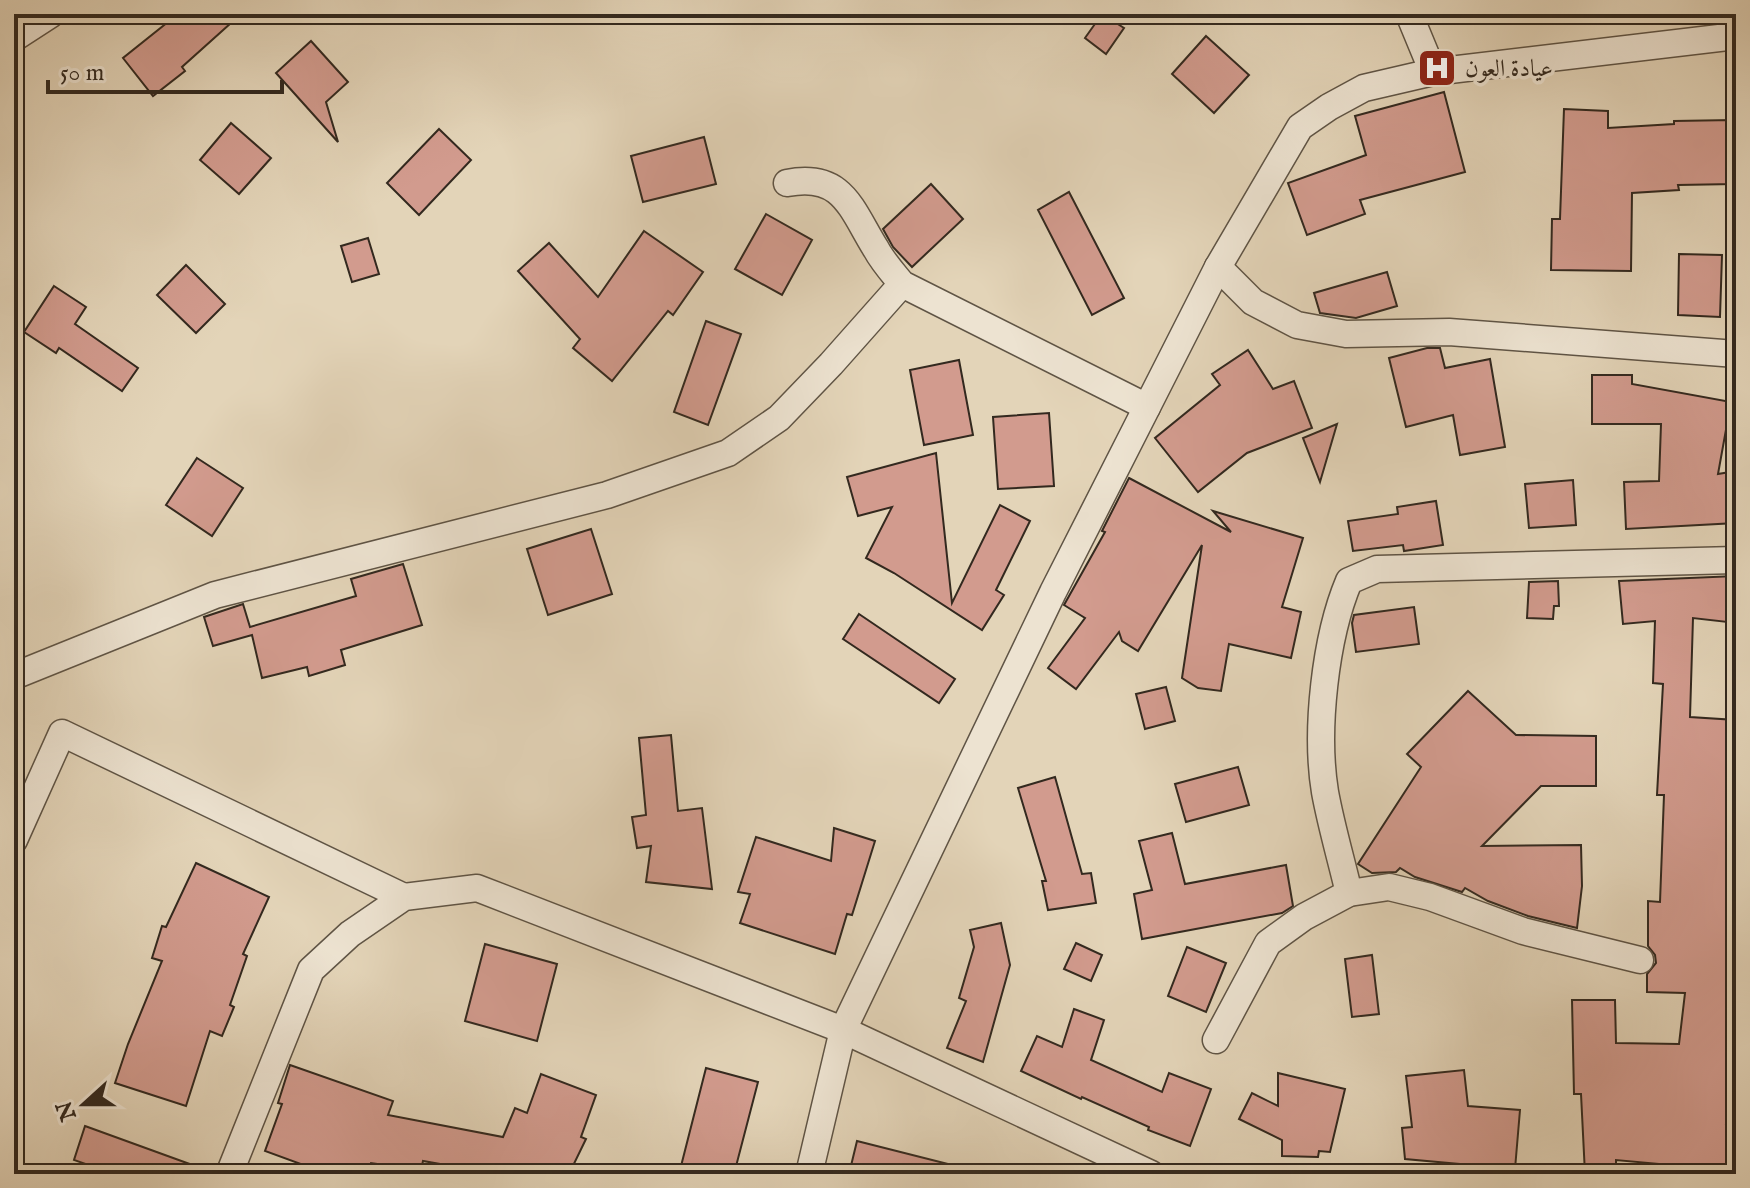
<svg xmlns="http://www.w3.org/2000/svg" width="1750" height="1188" viewBox="0 0 1750 1188" font-family="'IM FELL English',Amiri,serif">
<rect width="100%" height="100%" fill="#e3d4b8"/>
<filter id="stains"><feTurbulence type="fractalNoise" baseFrequency=".0025" numOctaves="4"/><feColorMatrix values="0 0 0 0 .2 0 0 0 0 .09 0 0 0 0 .02 0 0 0 .5 -.17"/></filter>
<radialGradient id="worn" r=".72"><stop offset=".6" stop-color="#630" stop-opacity="0"/><stop offset="1" stop-color="#630" stop-opacity=".3"/></radialGradient>
<g fill="#d29b8e" stroke="#33291f" stroke-width="2">
<path d="M 178,14 L 241,14 L 182,67 L 185,71 L 153,96 L 123,58 Z"/>
<path d="M 1102,14 L 1124,28 L 1106,54 L 1085,38 Z"/>
<path d="M 1206,36 L 1249,75 L 1214,113 L 1172,74 Z"/>
<path d="M 311,41 L 348,82 L 326,102 L 338,142 L 276,73 Z"/>
<path d="M 1444,92 L 1465,172 L 1360,200 L 1365,214 L 1307,235 L 1288,183 L 1366,155 L 1355,116 Z"/>
<path d="M 1564,109 L 1608,111 L 1608,128 L 1674,124 L 1674,121 L 1733,120 L 1734,184 L 1678,185 L 1679,190 L 1632,193 L 1631,271 L 1551,270 L 1552,219 L 1560,219 Z"/>
<path d="M 231,123 L 271,158 L 239,194 L 200,160 Z"/>
<path d="M 439,129 L 471,160 L 419,215 L 387,183 Z"/>
<path d="M 704,137 L 716,184 L 643,202 L 631,156 Z"/>
<path d="M 931,184 L 963,219 L 912,267 L 893,247 L 883,229 Z"/>
<path d="M 1069,192 L 1124,298 L 1092,315 L 1038,210 Z"/>
<path d="M 766,214 L 812,240 L 782,295 L 735,269 Z"/>
<path d="M 644,231 L 703,272 L 673,315 L 668,311 L 612,381 L 573,348 L 580,339 L 518,271 L 549,243 L 598,297 Z"/>
<path d="M 368,238 L 379,274 L 352,282 L 341,246 Z"/>
<path d="M 1679,254 L 1722,255 L 1720,317 L 1678,315 Z"/>
<path d="M 186,265 L 225,304 L 196,333 L 157,295 Z"/>
<path d="M 1387,272 L 1397,306 L 1356,318 L 1320,313 L 1314,293 Z"/>
<path d="M 54,286 L 86,307 L 75,324 L 138,368 L 122,391 L 59,348 L 56,353 L 24,332 Z"/>
<path d="M 706,321 L 741,334 L 708,425 L 674,412 Z"/>
<path d="M 1427,348 L 1440,348 L 1445,368 L 1490,359 L 1505,447 L 1460,455 L 1453,415 L 1406,427 L 1389,358 Z"/>
<path d="M 1248,350 L 1273,389 L 1294,381 L 1312,428 L 1247,453 L 1198,492 L 1155,438 L 1220,385 L 1212,374 Z"/>
<path d="M 959,360 L 973,435 L 924,445 L 910,370 Z"/>
<path d="M 1592,375 L 1632,375 L 1632,384 L 1731,402 L 1718,474 L 1736,471 L 1736,523 L 1626,529 L 1624,482 L 1659,481 L 1661,424 L 1592,424 Z"/>
<path d="M 1049,413 L 1054,486 L 998,489 L 993,417 Z"/>
<path d="M 1337,424 L 1320,482 L 1303,438 Z"/>
<path d="M 936,453 L 952,603 L 1000,505 L 1030,521 L 996,590 L 1004,595 L 982,630 L 894,573 L 866,558 L 892,507 L 858,516 L 847,477 Z"/>
<path d="M 197,458 L 243,488 L 212,536 L 166,505 Z"/>
<path d="M 1129,478 L 1231,532 L 1213,511 L 1303,538 L 1282,607 L 1301,612 L 1291,658 L 1229,644 L 1221,691 L 1198,688 L 1182,678 L 1202,545 L 1138,651 L 1122,641 L 1119,632 L 1076,689 L 1048,668 L 1085,618 L 1064,605 L 1105,532 L 1102,531 Z"/>
<path d="M 1573,480 L 1576,525 L 1529,528 L 1525,484 Z"/>
<path d="M 1436,501 L 1443,545 L 1404,551 L 1403,545 L 1353,551 L 1348,521 L 1398,514 L 1397,507 Z"/>
<path d="M 591,529 L 612,594 L 548,615 L 527,549 Z"/>
<path d="M 403,564 L 422,625 L 341,650 L 345,665 L 309,676 L 307,667 L 262,678 L 252,635 L 213,646 L 204,617 L 243,604 L 250,627 L 356,596 L 351,579 Z"/>
<path d="M 1736,576 L 1736,623 L 1693,618 L 1690,717 L 1736,720 L 1736,1044 L 1733,1044 L 1726,1124 L 1736,1125 L 1736,1171 L 1616,1160 L 1616,1174 L 1585,1174 L 1581,1094 L 1574,1094 L 1572,1000 L 1615,1000 L 1616,1043 L 1679,1044 L 1685,993 L 1647,992 L 1647,974 L 1656,963 L 1655,955 L 1648,946 L 1648,901 L 1660,902 L 1664,795 L 1657,795 L 1663,684 L 1653,683 L 1655,621 L 1623,624 L 1619,581 Z"/>
<path d="M 1558,581 L 1559,606 L 1554,606 L 1553,619 L 1527,618 L 1529,582 Z"/>
<path d="M 1414,607 L 1419,644 L 1356,652 L 1352,623 L 1354,615 Z"/>
<path d="M 859,614 L 955,679 L 939,703 L 843,639 Z"/>
<path d="M 1166,687 L 1175,721 L 1145,729 L 1136,694 Z"/>
<path d="M 1468,691 L 1516,735 L 1596,736 L 1596,786 L 1541,786 L 1482,846 L 1581,845 L 1582,886 L 1577,928 L 1528,916 L 1488,901 L 1465,888 L 1462,892 L 1415,877 L 1400,868 L 1396,872 L 1372,873 L 1358,864 L 1421,767 L 1407,754 Z"/>
<path d="M 671,735 L 678,811 L 702,808 L 712,889 L 646,882 L 651,846 L 637,848 L 632,817 L 646,815 L 639,738 Z"/>
<path d="M 1238,767 L 1249,805 L 1186,822 L 1175,784 Z"/>
<path d="M 1055,777 L 1082,874 L 1091,873 L 1096,903 L 1048,910 L 1042,881 L 1046,881 L 1018,788 Z"/>
<path d="M 834,828 L 875,841 L 852,915 L 847,914 L 835,954 L 740,923 L 750,894 L 738,892 L 756,837 L 831,861 Z"/>
<path d="M 1172,833 L 1185,884 L 1286,865 L 1293,906 L 1282,913 L 1142,939 L 1134,894 L 1152,890 L 1139,841 Z"/>
<path d="M 196,863 L 269,897 L 243,954 L 247,956 L 230,1005 L 234,1007 L 222,1036 L 210,1031 L 186,1106 L 115,1083 L 128,1044 L 162,961 L 152,958 L 162,926 L 166,927 Z"/>
<path d="M 1001,923 L 1010,965 L 983,1062 L 947,1048 L 966,1001 L 959,998 L 974,947 L 970,930 Z"/>
<path d="M 1076,943 L 1102,955 L 1091,981 L 1064,969 Z"/>
<path d="M 485,944 L 557,964 L 537,1041 L 465,1021 Z"/>
<path d="M 1187,947 L 1226,963 L 1206,1012 L 1168,996 Z"/>
<path d="M 1372,955 L 1379,1014 L 1352,1017 L 1345,959 Z"/>
<path d="M 1074,1009 L 1104,1020 L 1091,1060 L 1162,1092 L 1169,1073 L 1211,1089 L 1190,1146 L 1148,1130 L 1149,1127 L 1082,1097 L 1081,1099 L 1021,1071 L 1037,1036 L 1062,1047 Z"/>
<path d="M 290,1065 L 393,1101 L 388,1115 L 503,1137 L 515,1108 L 527,1113 L 541,1074 L 596,1095 L 581,1137 L 586,1139 L 569,1174 L 496,1174 L 423,1161 L 421,1170 L 371,1163 L 367,1174 L 328,1174 L 265,1151 L 282,1104 L 278,1103 Z"/>
<path d="M 706,1068 L 758,1082 L 734,1174 L 679,1174 Z"/>
<path d="M 1464,1070 L 1468,1106 L 1520,1110 L 1515,1169 L 1405,1159 L 1402,1128 L 1412,1127 L 1406,1076 Z"/>
<path d="M 1278,1073 L 1345,1089 L 1330,1152 L 1319,1151 L 1318,1157 L 1282,1156 L 1282,1140 L 1239,1119 L 1252,1093 L 1278,1106 Z"/>
<path d="M 85,1126 L 209,1171 L 209,1174 L 114,1174 L 74,1160 Z"/>
<path d="M 857,1141 L 952,1165 L 951,1174 L 849,1174 Z"/>
</g>
<g fill="none" stroke-linecap="round" stroke-linejoin="round">
<defs>
<g id="street">
<path d="M 1409,14 L 1433,72"/>
<path d="M 14,38 L 51,14"/>
<path d="M 787,183 C 843,172 851,209 876,249 C 883,262 893,273 902,284 L 1147,407"/>
<path d="M 1218,267 L 1253,302 L 1297,325 L 1346,334 L 1449,332 L 1736,354"/>
<path d="M 14,676 L 215,595 L 607,495 L 728,453 L 779,418 L 831,364 L 902,284"/>
<path d="M 14,840 L 62,733 L 404,897"/>
<path d="M 1349,893 C 1341,859 1331,825 1325,792 C 1315,731 1325,638 1349,581 L 1377,569 L 1736,560"/>
<path d="M 1216,1040 L 1268,943 L 1304,917 L 1349,893 L 1389,887 L 1430,897 L 1523,931 L 1640,960"/>
<path d="M 230,1172 L 311,970 L 350,934 L 404,897 L 477,888 L 843,1030 L 1151,1174"/>
<path d="M 809,1174 L 843,1030 L 1053,592 L 1147,407 L 1218,267 L 1300,127 L 1329,107 L 1364,88 L 1433,72 L 1736,36"/>
</g>
</defs>
<use href="#street" stroke="#5f5445" stroke-width="29"/>
<use href="#street" stroke="#ede3d1" stroke-width="26"/>
</g>
<defs>
<symbol id="hospital-square" viewBox="-11 -11 22 22"><rect x="-9" y="-9" width="18" height="18" rx="4" fill="#8f2418" stroke="#ede3d1"/><path d="M-5-5h3v3.5h4V-5h3V5h-3V1.5h-4V5h-3Z" fill="#fff"/></symbol>
</defs>
<g fill-rule="evenodd">
<use href="#hospital-square" x="1415" y="46" width="44" height="44"/>
</g>
<g text-anchor="middle" stroke-width="7" stroke-linejoin="round" paint-order="stroke">
<g font-size="24" fill="#33291f" stroke="#ede3d1" text-anchor="start">
<text x="1465" y="76">عيادة العون</text>
</g>
</g>
<rect width="1750" height="1188" fill="none" stroke="#e3d4b8" stroke-width="48"/>
<rect x="16" y="16" width="1718" height="1156" fill="none" stroke="#33291f" stroke-width="4"/>
<rect x="24" y="24" width="1702" height="1140" fill="none" stroke="#33291f" stroke-width="2"/>
<g transform="translate(84 1104) rotate(249)" stroke="#ede3d1" stroke-width="6" paint-order="stroke">
<path d="M0-6L14 30L0 20L-14 30Z" fill="#33291f"/>
<text y="-12" font-size="22" font-weight="bold" text-anchor="middle" fill="#33291f">N</text>
</g>
<path d="M48 80v12h234v-12" fill="none" stroke="#33291f" stroke-width="4"/>
<text x="60" y="80" font-size="24" fill="#33291f" stroke="#ede3d1" stroke-width="6" paint-order="stroke">50 m</text>
<rect width="100%" height="100%" filter="url(#stains)"/>
<rect width="100%" height="100%" fill="url(#worn)"/>
</svg>
